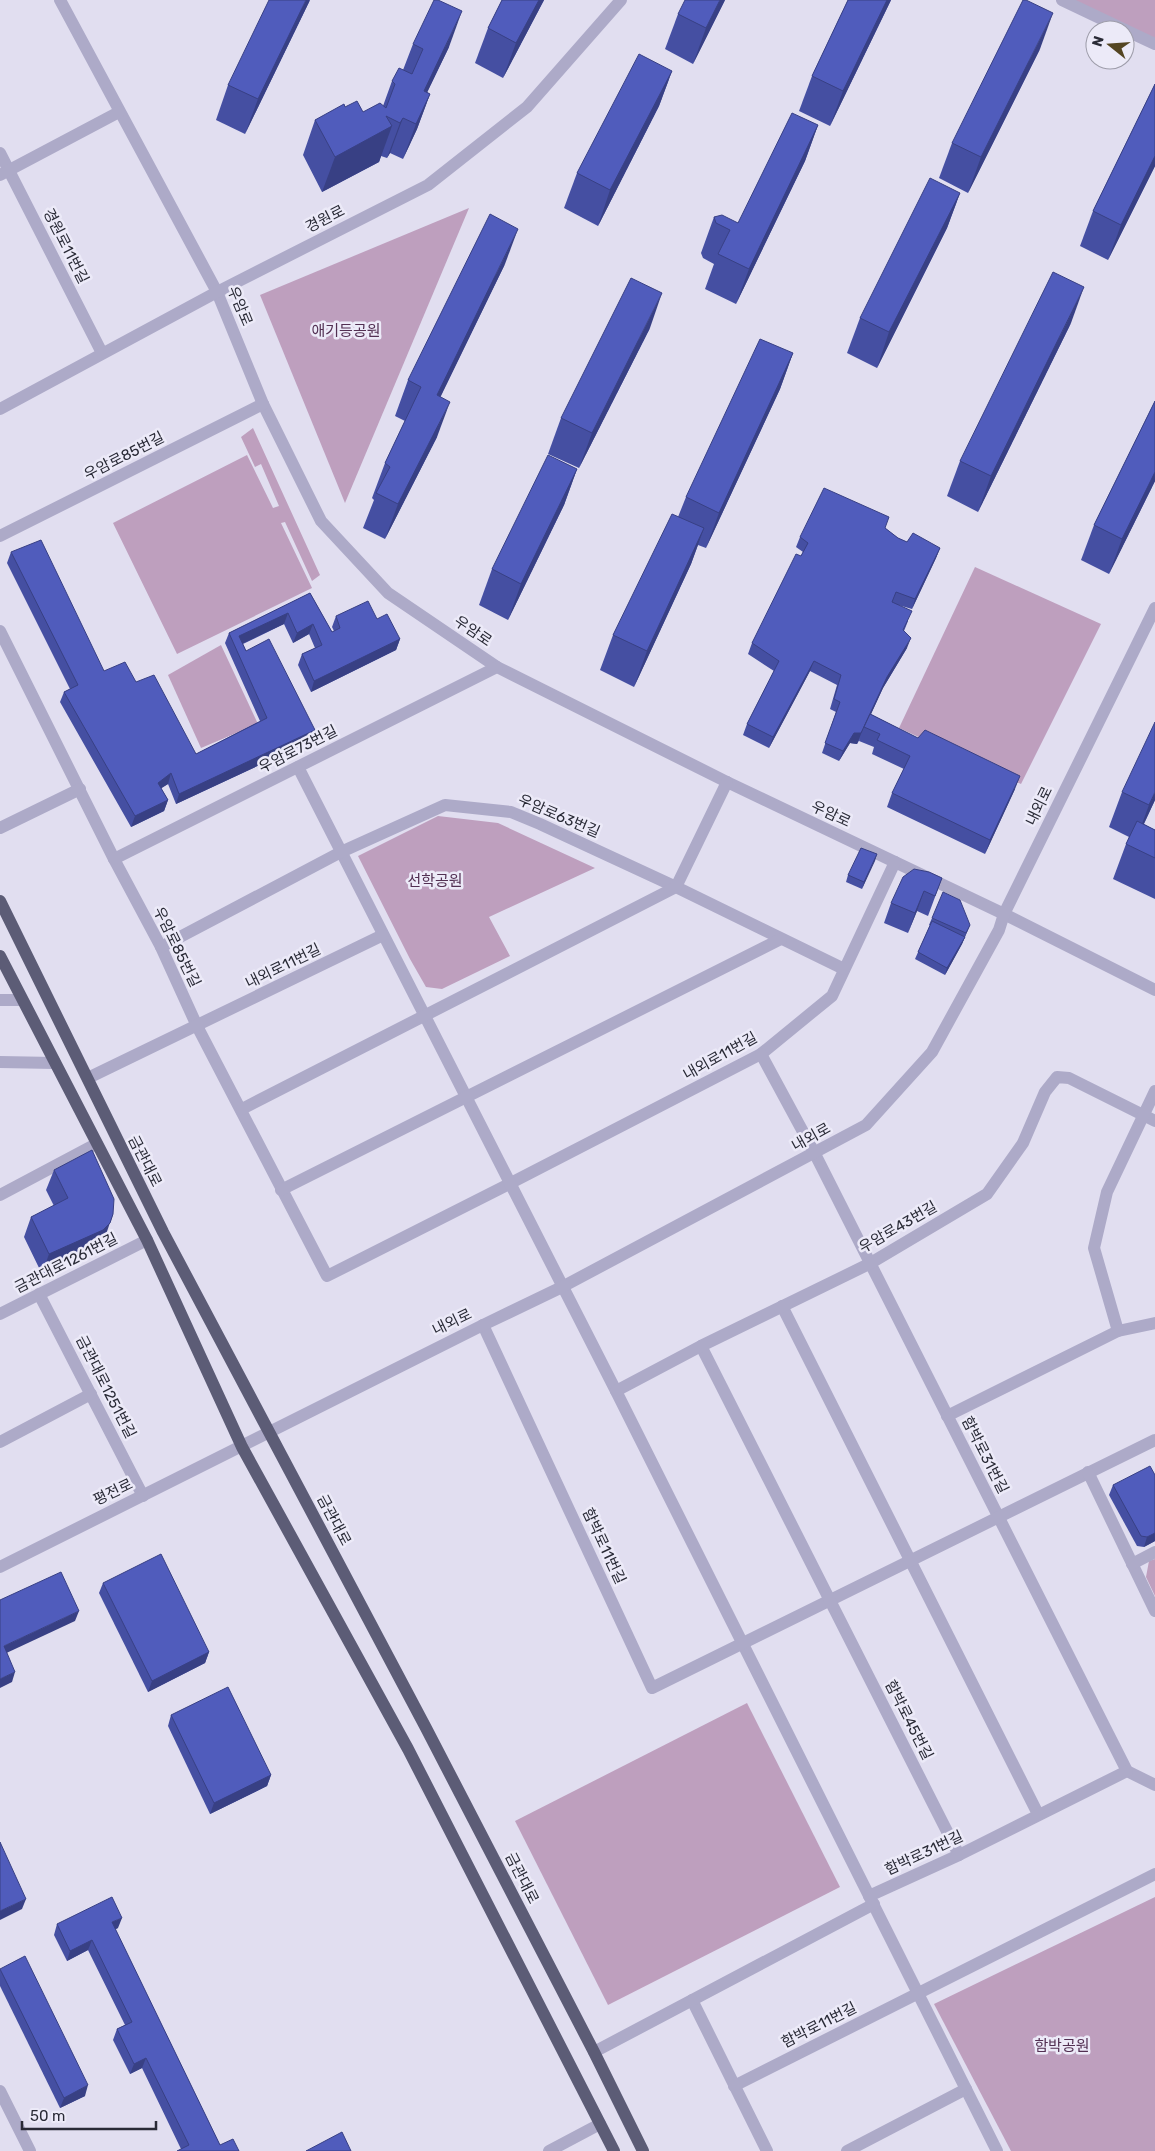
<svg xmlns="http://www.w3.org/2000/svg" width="1155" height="2151" viewBox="0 0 1155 2151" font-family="Rubik,'Noto Sans KR',sans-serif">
<rect width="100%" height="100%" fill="#e1def0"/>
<g fill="#be9fbe">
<path d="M 1071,0 L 1155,0 L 1155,42 Z"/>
<path d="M 469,208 L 345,503 L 260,295 Z"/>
<path d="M 253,428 L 320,575 L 312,581 L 285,522 L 281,523 L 312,588 L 177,654 L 113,523 L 247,455 L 273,508 L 279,506 L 261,464 L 255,467 L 241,437 Z"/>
<path d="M 975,567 L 1101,624 L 1021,784 L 899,728 Z"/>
<path d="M 221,645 L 258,724 L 201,748 L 168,675 Z"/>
<path d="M 438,816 L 498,823 L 595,868 L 489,917 L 510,956 L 442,989 L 426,987 L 410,959 L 358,856 Z"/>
<path d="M 1155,1559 L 1155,1596 L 1146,1577 L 1149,1561 Z"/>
<path d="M 747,1703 L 840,1887 L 608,2005 L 515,1821 Z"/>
<path d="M 1155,1897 L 1155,2151 L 1011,2151 L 934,2004 Z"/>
</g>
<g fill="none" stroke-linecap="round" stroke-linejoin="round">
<g stroke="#adaac8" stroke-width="12">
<path d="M 60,0 L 217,292 L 263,404 L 321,521 L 388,593 L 497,667 L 727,782 L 1004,914 L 1155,990"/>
<path d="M 1062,0 L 1125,30"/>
<path d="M 1125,30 L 1155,44"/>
<path d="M 0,153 L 102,353"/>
<path d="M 0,175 L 119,112"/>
<path d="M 0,409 L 217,292 L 428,185 L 527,107 L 621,0"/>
<path d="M 0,536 L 263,404"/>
<path d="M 0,631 L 114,859 L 161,947 L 197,1026 L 327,1276 L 509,1184 L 761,1054 L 832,996 L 895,862"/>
<path d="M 298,767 L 616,1391 L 997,2151"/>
<path d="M 0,828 L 80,789"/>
<path d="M 114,859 L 497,667"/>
<path d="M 161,947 L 341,852 L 445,805 L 511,812 L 540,824 L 676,887 L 844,969"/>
<path d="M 0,1000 L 22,1000"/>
<path d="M 761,1054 L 815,1154 L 1127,1771 L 1155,1785"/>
<path d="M 0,1062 L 55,1063"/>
<path d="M 88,1078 L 383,935"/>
<path d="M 242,1109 L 676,887 L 727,782"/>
<path d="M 281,1190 L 781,939"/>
<path d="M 0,1195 L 96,1144"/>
<path d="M 39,1294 L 143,1496"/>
<path d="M 782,1306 L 1038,1814"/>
<path d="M 0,1314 L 147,1240"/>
<path d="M 483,1325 L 652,1688 L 1155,1440"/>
<path d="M 1118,1331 L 1155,1323"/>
<path d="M 701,1346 L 959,1855"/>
<path d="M 616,1391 L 701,1346 L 869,1264 L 987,1194 L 1023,1143 L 1045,1092 L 1057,1077 L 1069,1078 L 1155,1121"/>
<path d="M 947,1416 L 1118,1331 L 1094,1248 L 1107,1192 L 1155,1091"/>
<path d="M 0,1442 L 91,1394"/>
<path d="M 1088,1472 L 1155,1611"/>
<path d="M 1132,1564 L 1155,1552"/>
<path d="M 0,1567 L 483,1325 L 562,1287 L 866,1125 L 932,1052 L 999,930 L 1004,914 L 1155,608"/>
<path d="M 869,1896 L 959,1855 L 1127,1771"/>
<path d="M 692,2000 L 767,2151"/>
<path d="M 594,2052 L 874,1904"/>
<path d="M 734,2086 L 1155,1874"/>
<path d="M 0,2091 L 30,2151"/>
<path d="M 549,2151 L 600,2124"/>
<path d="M 847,2151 L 966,2089"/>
</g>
<g stroke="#5c5c76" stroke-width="12">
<path d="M 0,901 L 163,1232 L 426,1728 L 594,2052 L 643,2151"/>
<path d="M 0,956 L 147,1240 L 242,1447 L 408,1749 L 614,2151"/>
</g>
</g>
<g fill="#454fa2">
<path d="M 310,0 L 245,134 L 216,120 L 228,85 Z"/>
<path d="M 502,0 L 544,0 L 503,78 L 475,63 L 488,28 Z"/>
<path d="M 725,0 L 693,64 L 665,49 L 678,14 Z"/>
<path d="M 848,0 L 891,0 L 830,126 L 799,111 L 812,76 Z"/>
<path d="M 413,44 L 449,47 L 427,92 L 430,94 L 417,129 L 403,159 L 390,153 L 387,158 L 381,156 L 379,162 L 322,192 L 303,155 L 315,120 L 345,107 L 363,112 L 383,106 L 392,81 L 403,70 Z"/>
<path d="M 1040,49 L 968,193 L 939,178 L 952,143 Z"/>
<path d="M 672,71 L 659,106 L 598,226 L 564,208 L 577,173 Z"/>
<path d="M 1155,84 L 1155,166 L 1108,260 L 1080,246 L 1093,211 Z"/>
<path d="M 818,125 L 805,161 L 736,304 L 705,289 L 714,264 L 703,258 L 701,253 L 714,217 L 738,223 Z"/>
<path d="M 960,193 L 947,228 L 877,368 L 847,353 L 860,318 Z"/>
<path d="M 505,264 L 440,397 L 437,437 L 385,539 L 363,528 L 374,500 L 372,498 L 385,463 L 405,421 L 395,416 L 408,380 Z"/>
<path d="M 1071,323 L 978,512 L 947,496 L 960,461 Z"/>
<path d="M 650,328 L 579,468 L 548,454 L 561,418 Z"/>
<path d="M 793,353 L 780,389 L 706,548 L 698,545 L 691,564 L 634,687 L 600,670 L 613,635 L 678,517 L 686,497 Z"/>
<path d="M 1155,401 L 1155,481 L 1109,574 L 1081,560 L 1094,525 Z"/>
<path d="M 577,469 L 564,505 L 508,620 L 479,605 L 492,569 Z"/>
<path d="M 885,528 L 898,538 L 907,542 L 940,548 L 936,558 L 912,609 L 898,605 L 908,621 L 904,631 L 907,648 L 883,688 L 871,714 L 1015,789 L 985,854 L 887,807 L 892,793 L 904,769 L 872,754 L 874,747 L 859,741 L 860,739 L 857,744 L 850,743 L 839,761 L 822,753 L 836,712 L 830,709 L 837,685 L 810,671 L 769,748 L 743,735 L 747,724 L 774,671 L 748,654 L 752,643 L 803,552 L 796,547 L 800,537 Z"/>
<path d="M 11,552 L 104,671 L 136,682 L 196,754 L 260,721 L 225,643 L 229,633 L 310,593 L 332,632 L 334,631 L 332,627 L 336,616 L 377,619 L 400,639 L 396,650 L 311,692 L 298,665 L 302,654 L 315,648 L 309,634 L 293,643 L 284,624 L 243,644 L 246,651 L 315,730 L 311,741 L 176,804 L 168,784 L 161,788 L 168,800 L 164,811 L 131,827 L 60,702 L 64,692 L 70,689 L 7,563 Z"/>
<path d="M 1122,792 L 1155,800 L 1144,824 L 1155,830 L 1155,899 L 1113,879 L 1126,844 L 1129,837 L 1109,827 Z"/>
<path d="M 877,854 L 862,889 L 846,882 L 848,875 Z"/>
<path d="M 942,878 L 928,916 L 917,911 L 908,933 L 884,923 L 891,903 Z"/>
<path d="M 932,918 L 970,925 L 962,944 L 945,975 L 915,959 L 930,925 L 929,925 Z"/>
<path d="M 54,1170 L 103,1243 L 95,1250 L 42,1274 L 24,1237 L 31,1217 L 54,1206 L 46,1190 Z"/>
<path d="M 1155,1475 L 1155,1541 L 1144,1547 L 1137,1546 L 1109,1495 L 1113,1485 Z"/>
<path d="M 103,1583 L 209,1652 L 205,1663 L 148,1692 L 99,1593 Z"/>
<path d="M 171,1715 L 271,1775 L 267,1786 L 210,1814 L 168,1726 Z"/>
<path d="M 57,1924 L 118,1928 L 115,1929 L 220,2145 L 239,2151 L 181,2149 L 142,2068 L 130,2074 L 113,2040 L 117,2029 L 125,2025 L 88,1950 L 67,1961 L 54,1935 Z"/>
<path d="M 0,1969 L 85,2096 L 60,2108 L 0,1986 Z"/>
</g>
<g fill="#384084">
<path d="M 306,0 L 310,0 L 245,134 L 258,99 Z"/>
<path d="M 539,0 L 544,0 L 503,78 L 516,43 Z"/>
<path d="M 720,0 L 725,0 L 693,64 L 706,28 Z"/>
<path d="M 887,0 L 891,0 L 830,126 L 843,91 Z"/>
<path d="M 462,11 L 449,47 L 413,122 L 424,91 Z"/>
<path d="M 1053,13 L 1040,49 L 968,193 L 981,157 Z"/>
<path d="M 672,71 L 659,106 L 598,226 L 610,190 Z"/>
<path d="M 430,94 L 417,129 L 403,159 L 416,124 Z"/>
<path d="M 403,118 L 390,153 L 387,158 L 400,123 Z"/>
<path d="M 818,125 L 805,161 L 736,304 L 749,269 Z"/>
<path d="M 392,126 L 379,162 L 322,192 L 335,157 Z"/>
<path d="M 1155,156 L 1155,166 L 1108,260 L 1121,225 Z"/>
<path d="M 960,193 L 947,228 L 877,368 L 889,332 Z"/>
<path d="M 518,229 L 505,264 L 424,431 L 437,395 Z"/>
<path d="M 1084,287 L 1071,323 L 978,512 L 991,476 Z"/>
<path d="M 662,293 L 650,328 L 579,468 L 592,433 Z"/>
<path d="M 793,353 L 780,389 L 706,548 L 719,513 Z"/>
<path d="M 450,402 L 437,437 L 385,539 L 398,504 Z"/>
<path d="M 577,469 L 564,505 L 508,620 L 521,584 Z"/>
<path d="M 1155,472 L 1155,481 L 1109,574 L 1122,539 Z"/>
<path d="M 704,528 L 691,564 L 634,687 L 647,651 Z"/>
<path d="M 940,548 L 936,558 L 912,609 L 915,599 Z"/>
<path d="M 288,613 L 284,624 L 235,647 L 239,636 Z"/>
<path d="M 313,624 L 309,634 L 293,643 L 297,633 Z"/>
<path d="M 911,638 L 907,648 L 883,688 L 865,727 L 864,727 L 887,677 Z"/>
<path d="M 400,639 L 396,650 L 311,692 L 314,681 Z"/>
<path d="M 814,661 L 810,671 L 769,748 L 773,737 Z"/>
<path d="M 863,729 L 857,744 L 850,743 L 839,761 L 843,751 L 854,733 Z"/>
<path d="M 315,730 L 311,741 L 176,804 L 179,794 Z"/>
<path d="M 171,773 L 168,784 L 154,793 L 158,783 Z"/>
<path d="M 1020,776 L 1015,789 L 985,854 L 990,840 Z"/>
<path d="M 1155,792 L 1155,800 L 1136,840 L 1149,805 Z"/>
<path d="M 168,800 L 164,811 L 131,827 L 135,816 Z"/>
<path d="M 877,854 L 875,861 L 862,889 L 864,882 Z"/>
<path d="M 924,891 L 917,911 L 908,933 L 915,913 Z"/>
<path d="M 970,925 L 962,944 L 945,975 L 947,968 L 964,938 Z"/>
<path d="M 113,1214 L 103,1243 L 95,1250 L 42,1274 L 49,1254 Z"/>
<path d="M 1155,1533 L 1155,1541 L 1144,1547 L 1147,1537 Z"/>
<path d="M 79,1611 L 75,1621 L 0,1656 L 4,1646 Z"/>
<path d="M 209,1652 L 205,1663 L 148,1692 L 152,1681 Z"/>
<path d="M 15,1672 L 12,1682 L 0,1688 L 0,1679 Z"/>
<path d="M 271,1775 L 267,1786 L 210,1814 L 214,1803 Z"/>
<path d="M 26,1899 L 22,1909 L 0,1920 L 0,1911 Z"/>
<path d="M 122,1918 L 118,1928 L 108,1933 L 112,1922 Z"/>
<path d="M 92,1940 L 88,1950 L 67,1961 L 70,1951 Z"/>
<path d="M 146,2058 L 142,2068 L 130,2074 L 134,2064 Z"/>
<path d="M 88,2085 L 85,2096 L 60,2108 L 64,2098 Z"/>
</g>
<g fill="#505cbc" stroke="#384084">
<path d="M 269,0 L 306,0 L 258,99 L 228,85 Z"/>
<path d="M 434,0 L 438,0 L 462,11 L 424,91 L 430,94 L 416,124 L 403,118 L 400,123 L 386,116 L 392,126 L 335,157 L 315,120 L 344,104 L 345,107 L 357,101 L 363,112 L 380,103 L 386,108 L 395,84 L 392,81 L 399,68 L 412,74 L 423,49 L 413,44 Z"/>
<path d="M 502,0 L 539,0 L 516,43 L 488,28 Z"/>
<path d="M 685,0 L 720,0 L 706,28 L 678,14 Z"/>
<path d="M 848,0 L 887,0 L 843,91 L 812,76 Z"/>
<path d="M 1023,0 L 1026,0 L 1053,13 L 981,157 L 952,143 Z"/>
<path d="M 639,54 L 672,71 L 610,190 L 577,173 Z"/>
<path d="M 1155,84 L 1155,156 L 1121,225 L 1093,211 Z"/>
<path d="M 792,113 L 818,125 L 749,269 L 718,254 L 730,230 L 716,223 L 714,217 L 722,215 L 738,223 Z"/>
<path d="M 930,178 L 960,193 L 889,332 L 860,318 Z"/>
<path d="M 490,214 L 518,229 L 437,395 L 450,402 L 398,504 L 376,493 L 390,467 L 385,463 L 421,387 L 408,380 Z"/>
<path d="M 1053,272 L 1084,287 L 991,476 L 960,461 Z"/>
<path d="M 631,278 L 662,293 L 592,433 L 561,418 Z"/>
<path d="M 760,339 L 793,353 L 719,513 L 686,497 Z"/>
<path d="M 1155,401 L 1155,472 L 1122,539 L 1094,525 Z"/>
<path d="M 548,455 L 577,469 L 521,584 L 492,569 Z"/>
<path d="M 824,488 L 889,517 L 885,528 L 898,538 L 907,542 L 913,533 L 940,548 L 915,599 L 896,592 L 892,602 L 912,611 L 903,630 L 911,638 L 887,677 L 861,733 L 854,733 L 843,751 L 825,743 L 840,702 L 834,699 L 841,675 L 814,661 L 773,737 L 747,724 L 779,661 L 752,643 L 796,554 L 801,556 L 808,543 L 800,537 Z"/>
<path d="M 672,514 L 704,528 L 647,651 L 613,635 Z"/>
<path d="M 41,540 L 104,671 L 125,662 L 136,682 L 154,675 L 196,754 L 267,718 L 229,633 L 310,593 L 332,632 L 340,628 L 336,616 L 368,601 L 377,619 L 387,614 L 400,639 L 314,681 L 302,654 L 322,645 L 313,624 L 297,633 L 288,613 L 239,636 L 246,651 L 269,639 L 315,730 L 179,794 L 171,773 L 158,783 L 168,800 L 135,816 L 64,692 L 78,685 L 11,552 Z"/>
<path d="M 870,714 L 918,738 L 925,730 L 1020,776 L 990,840 L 892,793 L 910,756 L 877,740 L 880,734 L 864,727 Z"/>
<path d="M 1155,722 L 1155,792 L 1149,805 L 1122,792 Z"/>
<path d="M 1137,821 L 1155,830 L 1155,858 L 1126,844 Z"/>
<path d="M 861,848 L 877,854 L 864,882 L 848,875 Z"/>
<path d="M 914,869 L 929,872 L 942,878 L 935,896 L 924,891 L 915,913 L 891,903 L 903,877 Z"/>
<path d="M 943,892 L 960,900 L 970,925 L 966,933 L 932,918 Z"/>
<path d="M 932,921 L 965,937 L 947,968 L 918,952 Z"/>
<path d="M 92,1150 L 114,1199 L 113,1214 L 110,1223 L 103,1230 L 49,1254 L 31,1217 L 68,1198 L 54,1170 Z"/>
<path d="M 1150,1466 L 1155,1475 L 1155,1533 L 1147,1537 L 1141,1536 L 1113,1485 Z"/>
<path d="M 161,1554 L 209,1652 L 152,1681 L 103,1583 Z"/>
<path d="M 61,1572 L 79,1611 L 4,1646 L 15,1672 L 0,1679 L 0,1600 Z"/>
<path d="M 228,1687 L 271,1775 L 214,1803 L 171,1715 Z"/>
<path d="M 0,1842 L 26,1899 L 0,1911 Z"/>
<path d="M 112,1897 L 122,1918 L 112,1922 L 220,2145 L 233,2139 L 239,2151 L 177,2151 L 189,2145 L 146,2058 L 134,2064 L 117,2029 L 132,2022 L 92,1940 L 70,1951 L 57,1924 Z"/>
<path d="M 25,1956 L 88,2085 L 64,2098 L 0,1969 Z"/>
<path d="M 342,2132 L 351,2151 L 306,2151 Z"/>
</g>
<g text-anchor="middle" stroke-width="5" stroke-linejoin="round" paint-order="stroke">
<g font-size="15" fill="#292a36" stroke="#eceaf8">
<text transform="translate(325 219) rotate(-27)" y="5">경원로</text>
<text transform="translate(66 246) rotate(63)" y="5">경원로11번길</text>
<text transform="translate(240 306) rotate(67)" y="5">우암로</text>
<text transform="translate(124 456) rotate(-27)" y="5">우암로85번길</text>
<text transform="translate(473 631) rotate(34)" y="5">우암로</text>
<text transform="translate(298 749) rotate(-27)" y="5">우암로73번길</text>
<text transform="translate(1039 806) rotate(-64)" y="5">내외로</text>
<text transform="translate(831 814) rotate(25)" y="5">우암로</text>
<text transform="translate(559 816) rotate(23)" y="5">우암로63번길</text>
<text transform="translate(177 947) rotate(64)" y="5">우암로85번길</text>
<text transform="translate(283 966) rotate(-26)" y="5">내외로11번길</text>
<text transform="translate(720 1056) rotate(-29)" y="5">내외로11번길</text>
<text transform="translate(811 1137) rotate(-29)" y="5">내외로</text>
<text transform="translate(145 1161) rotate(63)" y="5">금관대로</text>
<text transform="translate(898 1227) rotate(-30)" y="5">우암로43번길</text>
<text transform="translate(66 1263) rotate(-27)" y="5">금관대로1261번길</text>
<text transform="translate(452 1322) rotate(-26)" y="5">내외로</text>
<text transform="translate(106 1387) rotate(63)" y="5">금관대로1251번길</text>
<text transform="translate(985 1455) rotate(63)" y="5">함박로31번길</text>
<text transform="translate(113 1492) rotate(-26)" y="5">평전로</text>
<text transform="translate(334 1520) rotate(62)" y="5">금관대로</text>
<text transform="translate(604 1546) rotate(65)" y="5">함박로11번길</text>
<text transform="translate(909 1720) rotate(63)" y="5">함박로45번길</text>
<text transform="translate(924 1853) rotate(-25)" y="5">함박로31번길</text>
<text transform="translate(522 1878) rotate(63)" y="5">금관대로</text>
<text transform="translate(819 2025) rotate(-27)" y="5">함박로11번길</text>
</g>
<g font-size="15" fill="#522f52" stroke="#eceaf8">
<text x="346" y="336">애기등공원</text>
<text x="435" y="886">선학공원</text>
<text x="1062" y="2051">함박공원</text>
</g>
</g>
<g transform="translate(1110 45) rotate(287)"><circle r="24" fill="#eceaf8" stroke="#9e9daa"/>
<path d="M0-4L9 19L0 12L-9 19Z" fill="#544522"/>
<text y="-8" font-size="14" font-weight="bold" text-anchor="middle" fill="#292a36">N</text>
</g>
<path d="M22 2121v8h134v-8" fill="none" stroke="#292a36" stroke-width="2.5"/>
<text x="30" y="2121" font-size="15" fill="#292a36" stroke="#eceaf8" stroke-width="4" paint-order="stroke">50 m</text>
</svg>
